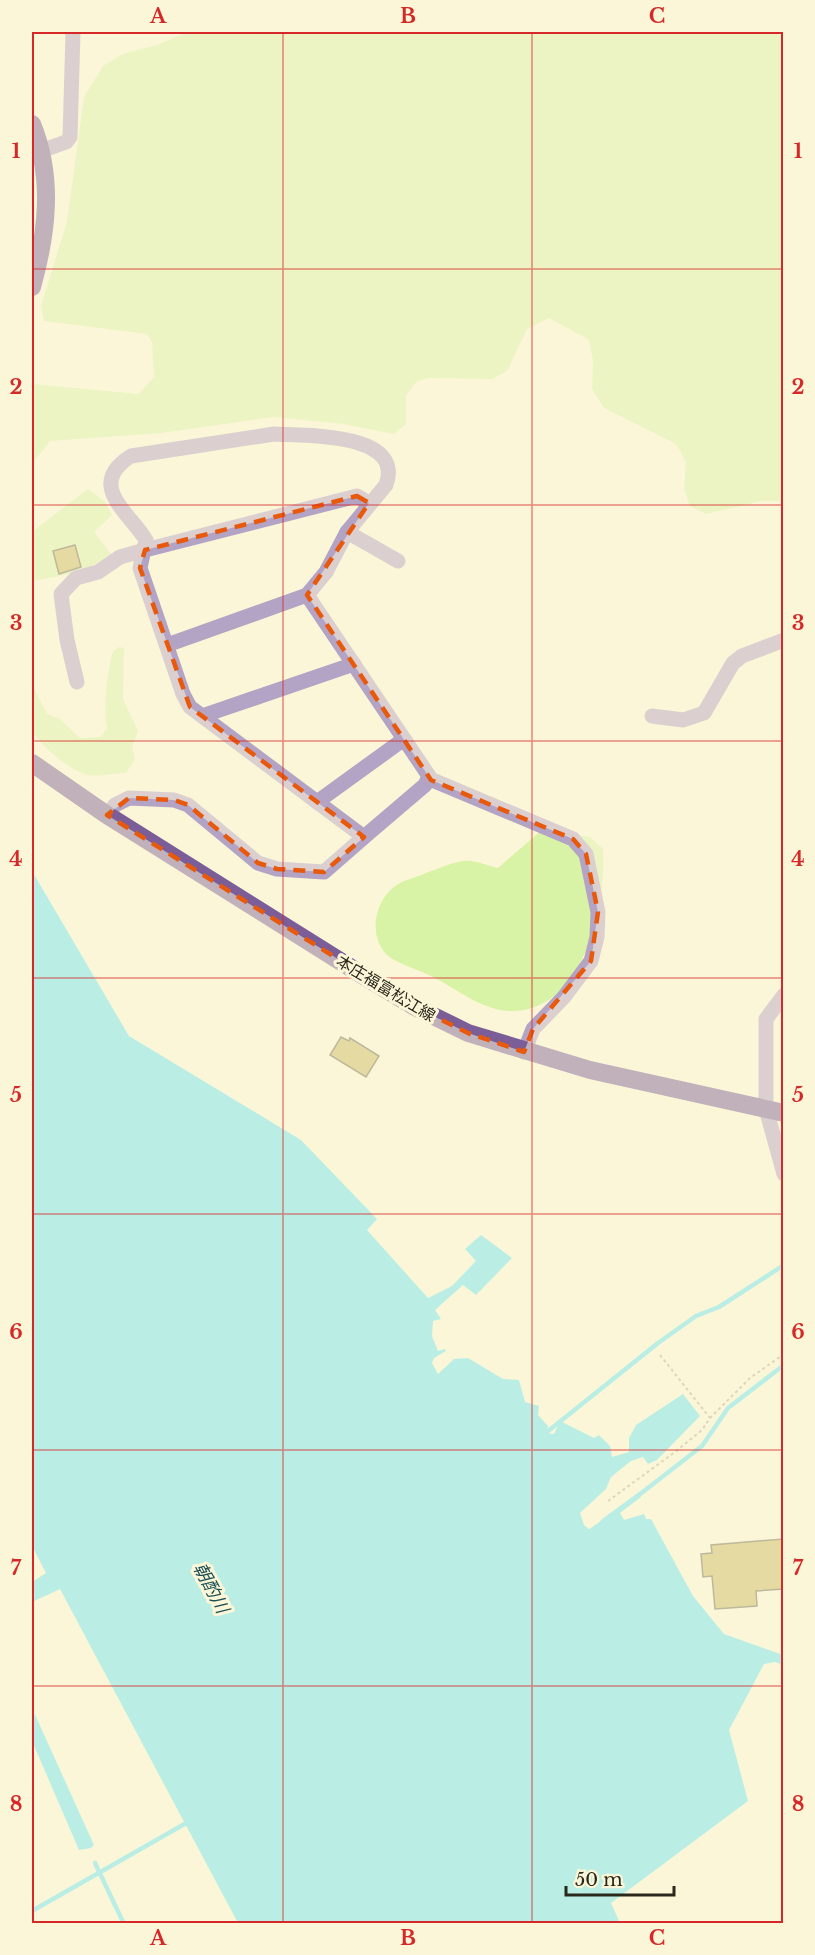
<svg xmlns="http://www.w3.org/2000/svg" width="815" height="1955" viewBox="0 0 815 1955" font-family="'Libre Baskerville','Noto Sans JP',serif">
<rect width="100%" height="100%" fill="#fcf6d8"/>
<g fill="#d8f2a6">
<path d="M 187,32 L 783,32 L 783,501 L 761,501 L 706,514 L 690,506 L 684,489 L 686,462 L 676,444 L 604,408 L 592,389 L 593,361 L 589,340 L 549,318 L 527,329 L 507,371 L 492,379 L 428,378 L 416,382 L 406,396 L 406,424 L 394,434 L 344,424 L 273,417 L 161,433 L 50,441 L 35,460 L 32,478 L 32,384 L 139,394 L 154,377 L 152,342 L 147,334 L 44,321 L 41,306 L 67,222 L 84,97 L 103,66 L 123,54 L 157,45 Z"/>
<path d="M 88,489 L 105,502 L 112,515 L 94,532 L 111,554 C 86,573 62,576 32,581 L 32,532 Z"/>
<path d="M 119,647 L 124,648 L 123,699 L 138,731 L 132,747 L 135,759 L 126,773 C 116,773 95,777 88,775 C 69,770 44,748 32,732 L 32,684 L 47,714 L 60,719 L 80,738 L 101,737 L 107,728 C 103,705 107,673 113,651 Z"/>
<path d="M 543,829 L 590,837 L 603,849 C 607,906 583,1014 509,1011 C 482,1010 458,990 435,978 C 423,971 394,963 386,954 C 365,931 378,889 407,880 C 423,875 449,863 463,861 C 473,859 489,866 498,868 Z"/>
</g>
<g fill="#6ae5f2">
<path d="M 32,871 L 129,1036 L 301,1140 L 377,1219 L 367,1230 L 428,1298 L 452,1286 L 476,1261 L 465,1249 L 481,1235 L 512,1258 L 476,1295 L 463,1285 L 435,1310 L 441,1319 L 433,1321 L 432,1336 L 438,1351 L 445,1349 L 446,1351 L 434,1358 L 432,1363 L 438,1374 L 454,1359 L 468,1358 L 503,1379 L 519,1380 L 525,1402 L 539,1406 L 538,1415 L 548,1426 L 546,1433 L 554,1434 L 560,1421 L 594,1438 L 599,1435 L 610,1446 L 612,1457 L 629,1452 L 629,1438 L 636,1425 L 683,1394 L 700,1416 L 657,1460 L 648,1464 L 643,1457 L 631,1461 L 611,1477 L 606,1489 L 580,1513 L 584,1525 L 592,1532 L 602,1519 L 639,1492 L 641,1497 L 620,1513 L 624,1520 L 644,1514 L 646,1519 L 651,1519 L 693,1596 L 724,1634 L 783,1655 L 783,1665 L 775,1662 L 764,1664 L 729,1730 L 748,1801 L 611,1903 L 620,1923 L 238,1923 L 60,1589 L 32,1602 L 32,1582 L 46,1573 L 32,1546 Z"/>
<path d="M 32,1708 L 94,1845 L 91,1848 L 79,1850 L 32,1741 Z"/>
</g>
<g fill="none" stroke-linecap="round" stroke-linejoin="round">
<g stroke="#6ae5f2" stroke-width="4.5">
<path d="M 542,1436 L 658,1343 L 696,1316 L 719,1307 L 784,1265"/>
<path d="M 635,1498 L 702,1446 L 728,1408 L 784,1365"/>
<path d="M 586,1534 L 602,1523"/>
<path d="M 95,1863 L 124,1924"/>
<path d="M 32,1911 L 188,1822"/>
</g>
</g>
<g fill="#c8b85f" stroke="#746f53" stroke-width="1.5">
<path d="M 75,545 L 81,567 L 59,574 L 53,551 Z"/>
<path d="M 341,1037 L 349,1041 L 350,1038 L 379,1056 L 366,1077 L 330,1055 Z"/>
<path d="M 783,1539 L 783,1589 L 756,1591 L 757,1606 L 715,1609 L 712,1576 L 703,1577 L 701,1554 L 712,1553 L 711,1545 Z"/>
</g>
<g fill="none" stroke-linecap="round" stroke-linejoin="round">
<g stroke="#b6b199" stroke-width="2" stroke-dasharray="3 3" stroke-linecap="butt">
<path d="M 660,1355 L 710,1418"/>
<path d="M 608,1501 L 675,1452 L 702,1430 L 710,1418 L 750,1378 L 784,1354"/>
</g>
<g stroke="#b3a3c4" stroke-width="15">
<path d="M 41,151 L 66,142 L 70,137 L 73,32"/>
<path d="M 274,434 C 305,436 405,432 386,485 L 347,532 L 326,572 L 307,595 L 429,776 L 425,785 L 364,837 L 190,707 L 183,694 L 140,568 L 146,540 C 130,513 85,485 131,456 Z"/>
<path d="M 347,532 L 398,561"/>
<path d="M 167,645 L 307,595"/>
<path d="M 77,682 L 67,640 L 61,594 L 76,578 L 98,572 L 120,557 L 145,550 L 357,496 L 369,503"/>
<path d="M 202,716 L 354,664"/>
<path d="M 652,716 L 683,720 L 704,713 L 733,663 L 742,656 L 784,640"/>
<path d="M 430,779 L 573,839 L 586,854 L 598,912 L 597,937 L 591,961 L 564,997 L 533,1029 L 524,1052"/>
<path d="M 317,802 L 404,739"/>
<path d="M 107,815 L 115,805 L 129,798 L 174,800 L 188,805 L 258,863 L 277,869 L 324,872 L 364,837"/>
<path d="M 784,995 L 766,1019 L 766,1109 L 784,1174"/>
</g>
<g stroke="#7b5d97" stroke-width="18">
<path d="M 32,124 C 54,178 47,233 32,287"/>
<path d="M 32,763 L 107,815 L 367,978 L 415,1007 L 468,1033 L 590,1070 L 784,1113"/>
</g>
</g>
<path d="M0 0H815V1955H0ZM 357,496 L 369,503 L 307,595 L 431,780 L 573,839 L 586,854 L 598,912 L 591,961 L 533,1029 L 524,1052 L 468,1033 L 415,1007 L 107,815 L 129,798 L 174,800 L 188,805 L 258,863 L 277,869 L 324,872 L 364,837 L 190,707 L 140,568 L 145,550 Z" fill="#fcf6d8" fill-opacity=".55" fill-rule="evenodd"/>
<path fill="none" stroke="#e8590c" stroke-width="4.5" stroke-dasharray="12 8" stroke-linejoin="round" d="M 357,496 L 369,503 L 307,595 L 431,780 L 573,839 L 586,854 L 598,912 L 591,961 L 533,1029 L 524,1052 L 468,1033 L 415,1007 L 107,815 L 129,798 L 174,800 L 188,805 L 258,863 L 277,869 L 324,872 L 364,837 L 190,707 L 140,568 L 145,550 Z"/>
<path fill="none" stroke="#d62828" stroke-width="1.5" stroke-opacity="0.55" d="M 283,32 L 283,1924M 532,32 L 532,1924M 32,269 L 784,269M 32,505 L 784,505M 32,741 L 784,741M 32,978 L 784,978M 32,1214 L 784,1214M 32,1450 L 784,1450M 32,1686 L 784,1686"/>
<g text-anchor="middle" stroke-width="6" stroke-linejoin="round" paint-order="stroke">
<g font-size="16" fill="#2a281c" stroke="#fcf6d8">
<text transform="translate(386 988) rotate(31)" y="6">本庄福富松江線</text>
</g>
<g font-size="18" font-style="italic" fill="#194f55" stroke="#fcf6d8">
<text transform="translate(211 1588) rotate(62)" y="6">朝酌川</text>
</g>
</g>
<rect width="815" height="1955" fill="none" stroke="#fcf6d8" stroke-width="66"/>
<path d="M566 1886v9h108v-9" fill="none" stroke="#2a281c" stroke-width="3"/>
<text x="575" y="1886" font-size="18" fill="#2a281c" stroke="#fcf6d8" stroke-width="4.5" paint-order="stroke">50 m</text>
<rect x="33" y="33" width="749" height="1889" fill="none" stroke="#d62828" stroke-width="2"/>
<g font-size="20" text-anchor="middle" font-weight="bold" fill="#d62828">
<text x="158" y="23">A</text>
<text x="408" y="23">B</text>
<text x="657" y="23">C</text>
<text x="16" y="158">1</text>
<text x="798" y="158">1</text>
<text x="16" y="394">2</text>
<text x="798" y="394">2</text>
<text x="16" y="630">3</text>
<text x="798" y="630">3</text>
<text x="16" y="866">4</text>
<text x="798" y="866">4</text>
<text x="16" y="1102">5</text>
<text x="798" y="1102">5</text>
<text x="16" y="1339">6</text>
<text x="798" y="1339">6</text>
<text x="16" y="1575">7</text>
<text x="798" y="1575">7</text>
<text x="16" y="1811">8</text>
<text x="798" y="1811">8</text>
<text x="158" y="1945">A</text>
<text x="408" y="1945">B</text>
<text x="657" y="1945">C</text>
</g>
</svg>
